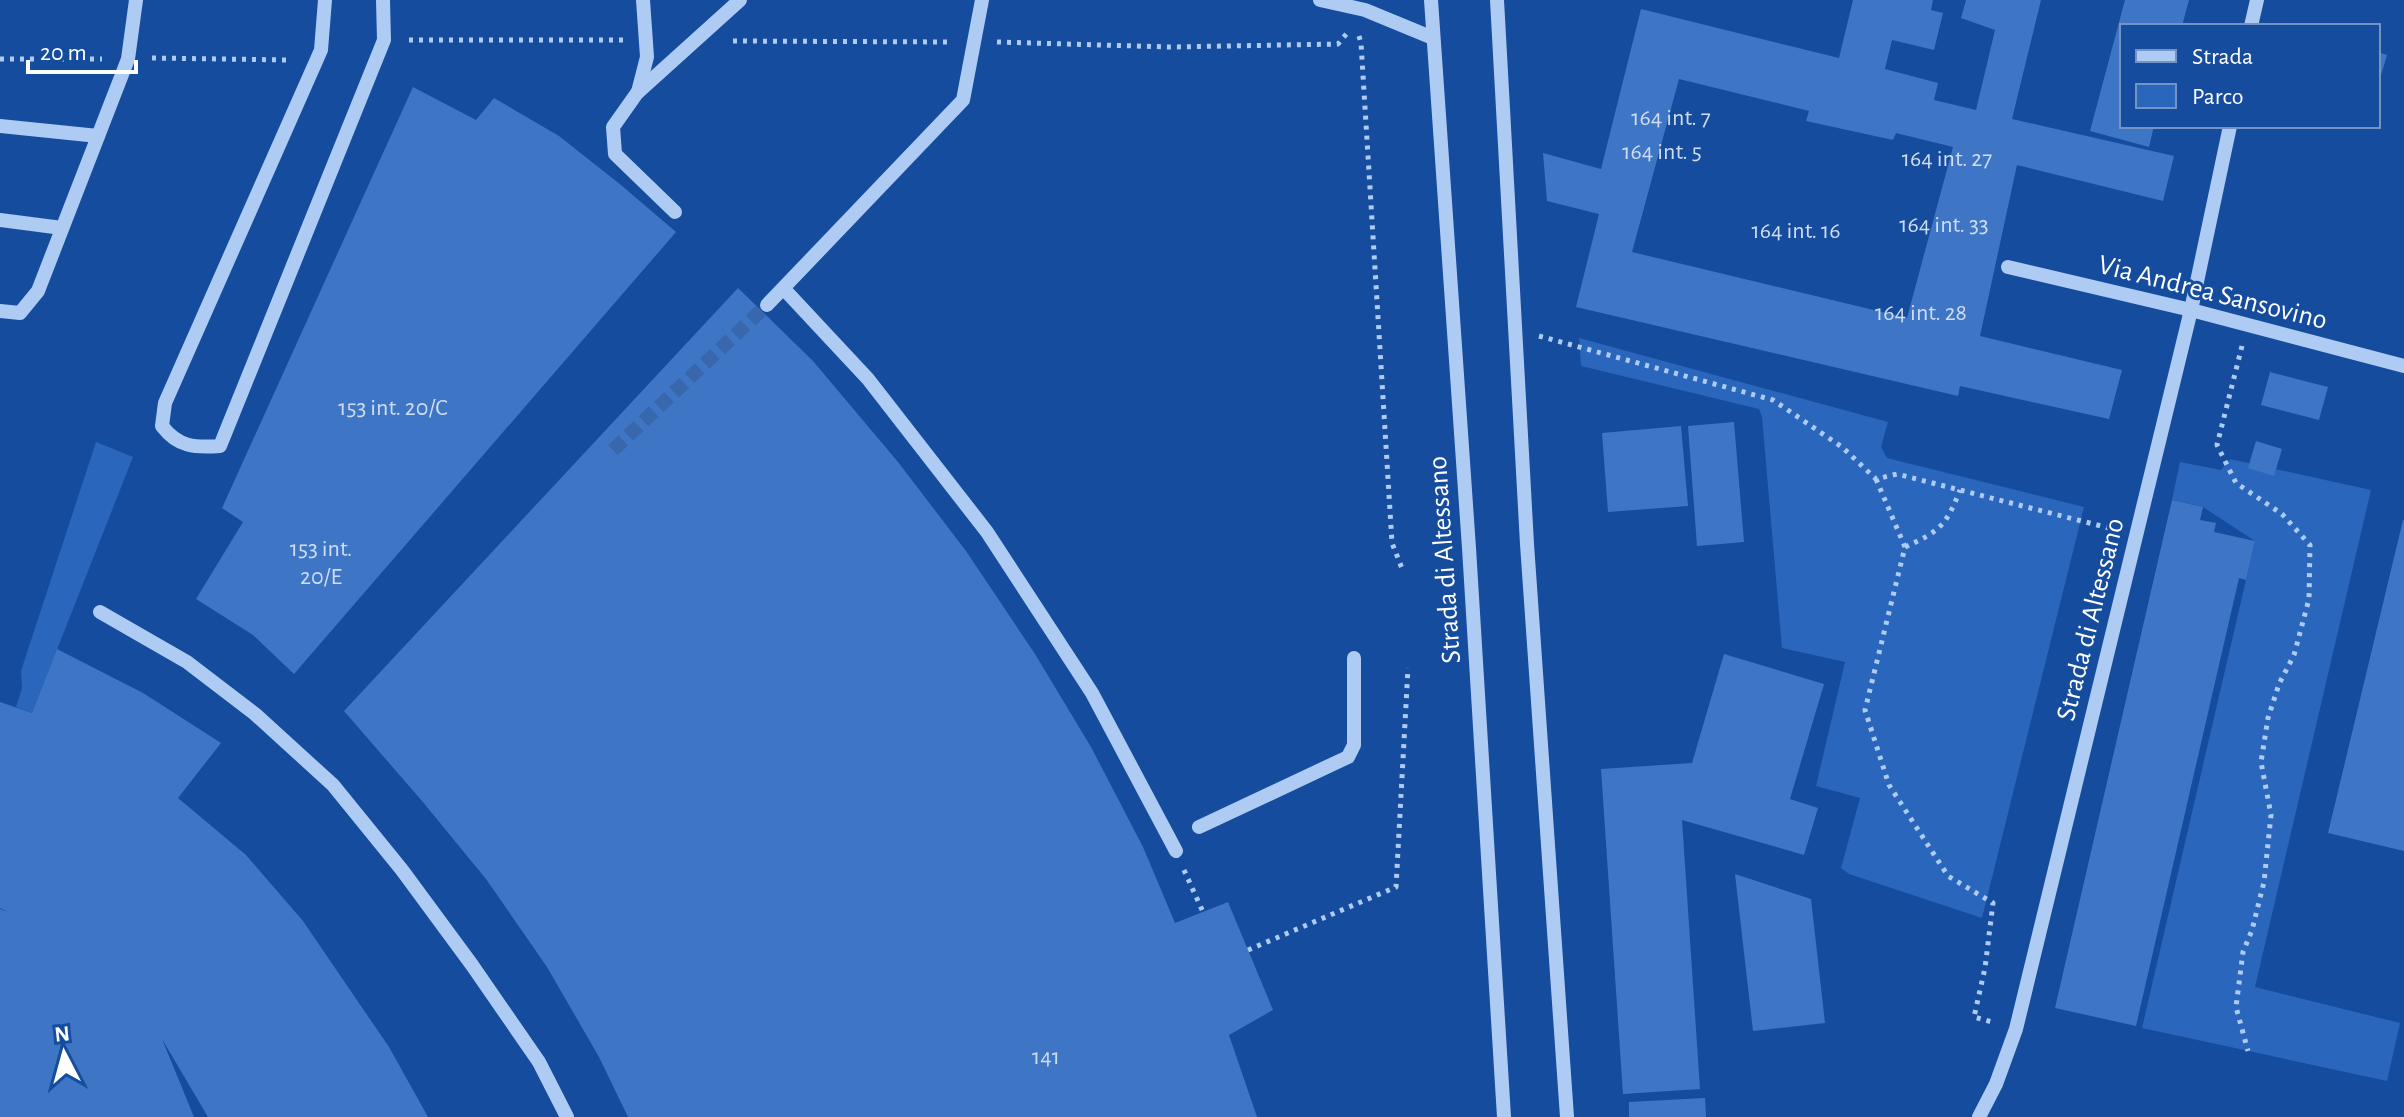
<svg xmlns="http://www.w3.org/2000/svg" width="2404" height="1117" viewBox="0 0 2404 1117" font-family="'Alegreya Sans',sans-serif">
<rect width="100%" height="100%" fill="#154c9e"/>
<g fill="#2966bc">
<path d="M 1579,338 L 1888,422 L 1881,447 L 1887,458 L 2084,507 L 1982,918 L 1849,874 L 1841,868 L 1860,798 L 1816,786 L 1845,662 L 1782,648 L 1762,417 L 1759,409 L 1581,366 Z"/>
<path d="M 96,442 L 133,457 L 32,713 L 16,707 L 22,688 L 21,671 Z"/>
<path d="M 2230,459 L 2371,490 L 2255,987 L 2400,1023 L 2387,1081 L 2142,1028 L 2255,541 L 2203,507 L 2172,500 L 2180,462 L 2221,470 Z"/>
</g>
<g fill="#3e76c5" fill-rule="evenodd">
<path d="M 1853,0 L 1933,0 L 1931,10 L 1943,13 L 1934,50 L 1892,40 L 1885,69 L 1938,83 L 1934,100 L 1976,110 L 1995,30 L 1961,18 L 1966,0 L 2041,0 L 2012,119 L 2174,156 L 2163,201 L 2017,165 L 1980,336 L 2122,370 L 2109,419 L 1960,386 L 1958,396 L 1576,307 L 1599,214 L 1547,201 L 1543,153 L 1601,169 L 1641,9 L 1839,58 ZM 1679,79 L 1809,111 L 1806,121 L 1893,140 L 1896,133 L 1953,147 L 1907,318 L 1632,252 Z"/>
<path d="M 2125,0 L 2189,0 L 2182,26 L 2122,26 L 2122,126 L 2154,126 L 2149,147 L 2090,131 Z"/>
<path d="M 2378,52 L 2387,55 L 2379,82 L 2378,82 Z"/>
<path d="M 413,87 L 476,120 L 494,98 L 559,136 L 621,185 L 676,232 L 294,674 L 253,635 L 196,599 L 243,522 L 222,508 Z"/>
<path d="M 738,288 L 813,361 L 898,462 L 966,551 L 1035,654 L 1091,747 L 1143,847 L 1175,923 L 1228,902 L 1273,1010 L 1229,1035 L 1257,1117 L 628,1117 L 599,1057 L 547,967 L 486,879 L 422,801 L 344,711 Z"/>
<path d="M 2270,372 L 2328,387 L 2319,420 L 2261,405 Z"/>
<path d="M 1734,422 L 1744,542 L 1697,546 L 1688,426 Z"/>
<path d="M 1681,426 L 1688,506 L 1608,512 L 1602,433 Z"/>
<path d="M 2256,441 L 2282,449 L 2274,476 L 2248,468 Z"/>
<path d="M 2172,500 L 2203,507 L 2200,520 L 2216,523 L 2214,532 L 2255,541 L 2246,580 L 2239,578 L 2136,1026 L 2055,1008 Z"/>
<path d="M 2403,520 L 2404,520 L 2404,851 L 2328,833 Z"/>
<path d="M 57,649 L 143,693 L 221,743 L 178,798 L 246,855 L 303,921 L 389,1047 L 428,1117 L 208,1117 L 162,1039 L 194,1117 L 0,1117 L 0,909 L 8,912 L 0,908 L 0,702 L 32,713 Z"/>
<path d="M 1724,654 L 1824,684 L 1790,799 L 1818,808 L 1804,855 L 1682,820 L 1700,1089 L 1623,1094 L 1601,769 L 1692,763 Z"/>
<path d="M 1735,874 L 1811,899 L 1825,1023 L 1753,1031 Z"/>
<path d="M 1705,1098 L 1706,1117 L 1629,1117 L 1629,1102 Z"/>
</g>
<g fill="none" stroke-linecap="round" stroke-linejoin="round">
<path stroke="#3867ad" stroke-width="14" stroke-dasharray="14 7" stroke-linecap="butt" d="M 613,450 L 767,305"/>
<g stroke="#aecbf3" stroke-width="5" stroke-dasharray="4 6" stroke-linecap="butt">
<path d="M 1359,36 L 1361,43 L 1392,543 L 1403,571"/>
<path d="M 409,40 L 623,40"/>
<path d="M 733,41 L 951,42"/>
<path d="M 997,42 L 1170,47 L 1338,44 L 1348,32"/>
<path d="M 152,58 L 290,60"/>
<path d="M 0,59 L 102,59"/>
<path d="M 1539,336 L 1773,400 L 1842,447 L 1876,479 L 1897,474 L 2113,529"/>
<path d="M 2242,346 L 2217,445 L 2236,483 L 2282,514 L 2310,545 L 2309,599 L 2294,655 L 2279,684 L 2268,718 L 2261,762 L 2271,815 L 2264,882 L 2252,930 L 2243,952 L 2236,1007 L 2248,1051"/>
<path d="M 1876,479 L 1905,547 L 1865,710 L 1889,785 L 1948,876 L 1993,903 L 1985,968 L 1974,1017 L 1992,1022"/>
<path d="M 1905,547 C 1940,531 1946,526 1960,490"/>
<path d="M 1184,870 L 1203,912"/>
<path d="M 1248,950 L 1396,887 L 1408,668"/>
</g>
<g stroke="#aecbf3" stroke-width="14">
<path d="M 325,0 L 321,50 L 165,403 L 162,426 C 178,447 195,448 220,446 L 384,40 L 383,0"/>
<path d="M 1320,0 L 1365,10 L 1433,38"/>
<path d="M 1431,0 L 1469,548 L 1504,1117"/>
<path d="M 1497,0 L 1527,544 L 1567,1117"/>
<path d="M 2251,26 L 2257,0"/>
<path d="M 638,92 L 647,57 L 643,0"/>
<path d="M 0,126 L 98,136"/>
<path d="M 675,212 L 615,154 L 613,127 L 637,93 L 740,0"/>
<path d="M 0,220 L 62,228"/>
<path d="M 2008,267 L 2191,310 L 2404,366"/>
<path d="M 784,289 L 868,379 L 987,532 L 1092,693 L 1176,851"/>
<path d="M 767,305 L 963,100 L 982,0"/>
<path d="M 0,311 L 20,313 L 38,291 L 128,59 L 136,0"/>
<path d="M 100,612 L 187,662 L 255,714 L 333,785 L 402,870 L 472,965 L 539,1062 L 567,1117"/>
<path d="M 1199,827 L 1348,757 L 1354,745 L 1354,658"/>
<path d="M 1979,1117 L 1996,1084 L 2016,1029 L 2191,310 L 2230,126"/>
</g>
</g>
<g text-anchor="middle" stroke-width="6" stroke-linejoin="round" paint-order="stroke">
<g font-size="24" fill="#cfddf0">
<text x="1671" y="125">164 int. 7</text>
<text x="1662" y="159">164 int. 5</text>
<text x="1947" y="166">164 int. 27</text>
<text x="1944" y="232">164 int. 33</text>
<text x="1796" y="238">164 int. 16</text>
<text x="1921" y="320">164 int. 28</text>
<text x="393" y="415">153 int. 20/C</text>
<text x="321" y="556">153 int.<tspan x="321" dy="28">20/E</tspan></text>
<text x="1046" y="1064">141</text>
</g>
<g font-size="28" fill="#fff" stroke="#154c9e">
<text transform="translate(2213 291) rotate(14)" y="10">Via Andrea Sansovino</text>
<text transform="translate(1443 560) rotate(-94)" y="10">Strada di Altessano</text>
<text transform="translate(2089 619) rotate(-76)" y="10">Strada di Altessano</text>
</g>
</g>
<rect x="2120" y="24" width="260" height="104" fill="#154c9e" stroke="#7394c5" stroke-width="2"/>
<rect x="2136" y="50" width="40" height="12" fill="#aecbf3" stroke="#7394c5" stroke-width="2"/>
<text x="2192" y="64" font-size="24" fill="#ffffff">Strada</text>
<rect x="2136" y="84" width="40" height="24" fill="#2966bc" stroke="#7394c5" stroke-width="2"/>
<text x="2192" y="104" font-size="24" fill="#ffffff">Parco</text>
<g transform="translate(64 1053) rotate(354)" stroke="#154c9e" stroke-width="6" paint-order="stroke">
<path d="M0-6L14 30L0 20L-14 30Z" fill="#ffffff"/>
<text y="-12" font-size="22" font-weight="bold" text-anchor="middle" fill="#ffffff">N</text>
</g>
<path d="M28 60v12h108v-12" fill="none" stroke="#ffffff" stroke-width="4"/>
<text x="40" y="60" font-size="24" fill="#ffffff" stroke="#154c9e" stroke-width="6" paint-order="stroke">20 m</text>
</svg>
